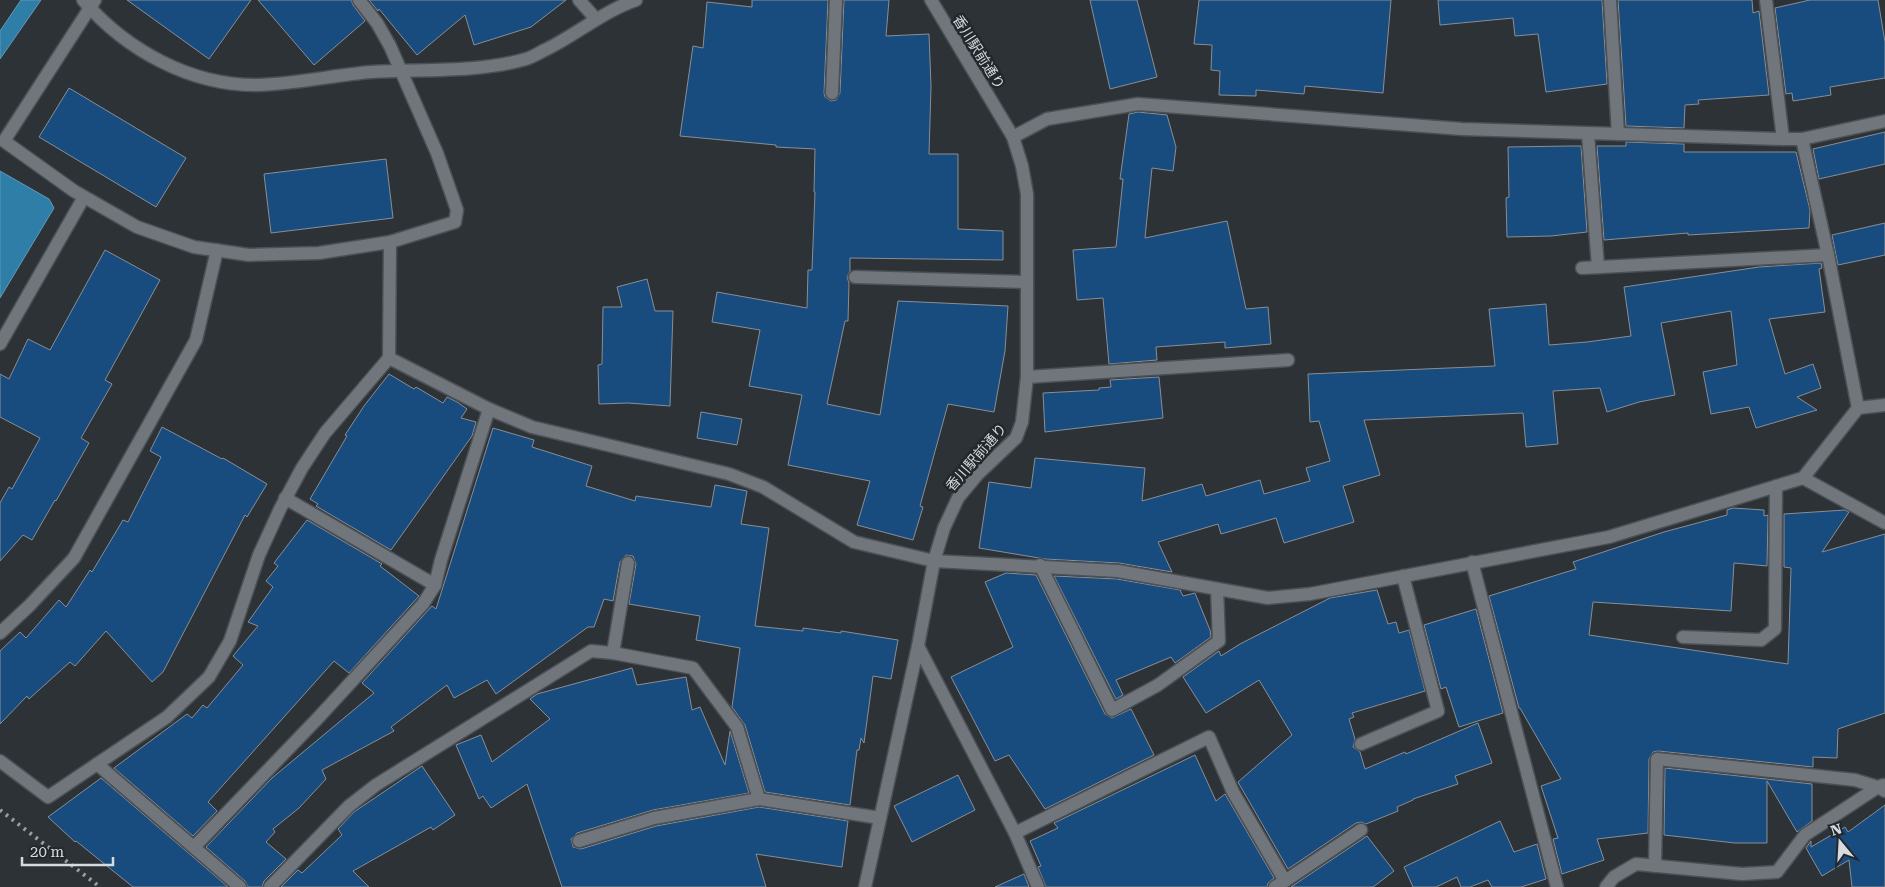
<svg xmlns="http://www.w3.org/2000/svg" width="1885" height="887" viewBox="0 0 1885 887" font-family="'Roboto Serif','Noto Sans JP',serif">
<rect width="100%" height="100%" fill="#2d3237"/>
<g fill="#2e7ea7" stroke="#619ab8">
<path d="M 21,0 L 41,0 L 0,59 L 0,31 Z"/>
<path d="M 0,171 L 49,199 L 54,208 L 0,298 Z"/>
</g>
<g fill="#194c7e" stroke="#888e95">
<path d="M 127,0 L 251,0 L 209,59 Z"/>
<path d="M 258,0 L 351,0 L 353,5 L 365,21 L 314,65 Z"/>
<path d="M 369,0 L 566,0 L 531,27 L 474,45 L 465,15 L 417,55 L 379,9 L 378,11 Z"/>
<path d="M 752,0 L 828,0 L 824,93 L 825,97 L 831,101 L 836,100 L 840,93 L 844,0 L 889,0 L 886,36 L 929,34 L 931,86 L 929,154 L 958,154 L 958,229 L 1003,231 L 1003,260 L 850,258 L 850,271 L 847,277 L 849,283 L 848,321 L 845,321 L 827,404 L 880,415 L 898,301 L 1008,306 L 1005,351 L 994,412 L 948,404 L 920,506 L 923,507 L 913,540 L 857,525 L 870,481 L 788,465 L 802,395 L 749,386 L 760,330 L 712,322 L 717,292 L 807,308 L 808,270 L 812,270 L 815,192 L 814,192 L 815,149 L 776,147 L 776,145 L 680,136 L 693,46 L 703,48 L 707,2 L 752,7 Z"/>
<path d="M 1090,0 L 1137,0 L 1157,77 L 1110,89 Z"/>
<path d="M 1199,0 L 1391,0 L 1383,93 L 1305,86 L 1304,94 L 1256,90 L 1256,96 L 1219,95 L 1220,71 L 1211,70 L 1212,45 L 1194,44 Z"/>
<path d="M 1438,0 L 1602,0 L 1607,84 L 1546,92 L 1538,34 L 1515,36 L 1513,18 L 1440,25 Z"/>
<path d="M 1618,0 L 1752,0 L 1753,13 L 1759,11 L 1769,95 L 1698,100 L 1699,104 L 1685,105 L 1684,128 L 1626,126 Z"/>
<path d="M 1810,0 L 1878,0 L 1885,42 L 1885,78 L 1830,87 L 1831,95 L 1793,101 L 1792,93 L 1786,94 L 1775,8 Z"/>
<path d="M 69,88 L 186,158 L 156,207 L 39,137 Z"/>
<path d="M 1138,112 L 1167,115 L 1176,147 L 1173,171 L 1152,168 L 1145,238 L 1227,221 L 1246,309 L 1268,307 L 1271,344 L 1225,348 L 1225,342 L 1156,347 L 1157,360 L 1109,364 L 1103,298 L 1077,300 L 1073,250 L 1116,247 L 1123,179 L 1120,179 L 1129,114 Z"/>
<path d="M 1885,132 L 1885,164 L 1819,179 L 1813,149 Z"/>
<path d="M 1626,142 L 1684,144 L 1684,152 L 1796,152 L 1810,210 L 1809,228 L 1688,235 L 1688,233 L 1604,240 L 1597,146 L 1626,146 Z"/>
<path d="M 1570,146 L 1581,146 L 1587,232 L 1551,236 L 1507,237 L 1506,198 L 1509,197 L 1508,147 Z"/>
<path d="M 386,159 L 393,218 L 271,233 L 264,174 Z"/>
<path d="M 1885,223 L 1885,255 L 1838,265 L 1832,235 Z"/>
<path d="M 105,250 L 160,280 L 105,380 L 112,384 L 81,438 L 89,443 L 56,501 L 55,500 L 32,540 L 23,535 L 0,561 L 0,503 L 9,487 L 12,489 L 40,438 L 0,417 L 0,374 L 9,379 L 28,339 L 50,350 Z"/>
<path d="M 1821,263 L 1822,268 L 1819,269 L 1825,312 L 1769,319 L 1785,374 L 1813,364 L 1821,388 L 1797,397 L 1817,410 L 1756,428 L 1749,407 L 1711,414 L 1703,372 L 1737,365 L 1731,311 L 1661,323 L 1675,395 L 1639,402 L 1607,412 L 1600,388 L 1553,391 L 1558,444 L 1526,447 L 1523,413 L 1364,420 L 1380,475 L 1343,486 L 1354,522 L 1284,543 L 1276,518 L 1221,534 L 1218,524 L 1158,542 L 1172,572 L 1119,563 L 1045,559 L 979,548 L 989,482 L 1031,488 L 1035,458 L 1145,468 L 1142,501 L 1202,484 L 1206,496 L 1260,480 L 1264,494 L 1310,481 L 1306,468 L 1330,461 L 1319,421 L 1310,422 L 1308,374 L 1495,366 L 1489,309 L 1546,304 L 1549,345 L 1587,342 L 1631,336 L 1624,287 L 1759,267 Z"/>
<path d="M 647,279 L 655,311 L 673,311 L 670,406 L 628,403 L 599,404 L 598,365 L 602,364 L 603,307 L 622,307 L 617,287 Z"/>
<path d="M 389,374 L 414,389 L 416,387 L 443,403 L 447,397 L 457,402 L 467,409 L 461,418 L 476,422 L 472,436 L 391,550 L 316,506 L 318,504 L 310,499 L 347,436 L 345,435 L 364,406 Z"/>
<path d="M 1159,377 L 1163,418 L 1045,432 L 1043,393 L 1099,390 L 1099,388 L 1111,387 L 1110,380 Z"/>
<path d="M 701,412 L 742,419 L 737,445 L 697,438 Z"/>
<path d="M 162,427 L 222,459 L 223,458 L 267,484 L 247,517 L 245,515 L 163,672 L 152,682 L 106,631 L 75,666 L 70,662 L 29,699 L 27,696 L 0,724 L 0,651 L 20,632 L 26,638 L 59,600 L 66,607 L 90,570 L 92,572 L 123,520 L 128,522 L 161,457 L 150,451 Z"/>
<path d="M 493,428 L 534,440 L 532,447 L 592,466 L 586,486 L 635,501 L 636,496 L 711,507 L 715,485 L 747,491 L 741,524 L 769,528 L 755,626 L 803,631 L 803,628 L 841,633 L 841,631 L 898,640 L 891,679 L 873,676 L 864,743 L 861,738 L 859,750 L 857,750 L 850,805 L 765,792 L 745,725 L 732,707 L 740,648 L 696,640 L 700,616 L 629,604 L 636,564 L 633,556 L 626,555 L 620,562 L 613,601 L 604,599 L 594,627 L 588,627 L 496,694 L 487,680 L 454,698 L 447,685 L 391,727 L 394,731 L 322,770 L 326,779 L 299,808 L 273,829 L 275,832 L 266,842 L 286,859 L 264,881 L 262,887 L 248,887 L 245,881 L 206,847 L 272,778 L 374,693 L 362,683 L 432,606 L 436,609 Z"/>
<path d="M 1733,508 L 1764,510 L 1764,516 L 1768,515 L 1767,566 L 1734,563 L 1731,611 L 1593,602 L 1589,635 L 1788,664 L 1791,568 L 1784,567 L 1784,514 L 1845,510 L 1849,512 L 1822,552 L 1885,534 L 1885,713 L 1838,729 L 1837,758 L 1813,757 L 1813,767 L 1658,751 L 1653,752 L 1649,759 L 1648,833 L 1597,839 L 1604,860 L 1562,874 L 1553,839 L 1558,838 L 1541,786 L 1561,779 L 1520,708 L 1519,708 L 1489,596 L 1576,569 L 1573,562 L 1664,532 L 1727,515 L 1727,510 Z"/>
<path d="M 307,520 L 382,564 L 380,566 L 419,596 L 349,673 L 334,661 L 208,802 L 217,811 L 193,836 L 114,768 L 187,714 L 192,718 L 203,705 L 207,708 L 243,665 L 233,656 L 258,626 L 248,622 L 273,587 L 266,581 L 278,566 L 274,563 Z"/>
<path d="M 1006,573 L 1036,575 L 1105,714 L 1112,718 L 1131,709 L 1154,755 L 1045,809 L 1009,755 L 995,761 L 951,677 L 1013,647 L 985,582 Z"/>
<path d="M 1054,576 L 1117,579 L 1180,590 L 1183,596 L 1195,593 L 1210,630 L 1211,637 L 1175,663 L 1171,657 L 1116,680 L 1123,695 L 1116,699 Z"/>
<path d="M 1377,590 L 1388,624 L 1396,622 L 1399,633 L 1409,630 L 1425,691 L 1352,713 L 1354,717 L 1349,719 L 1355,739 L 1353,747 L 1360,752 L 1365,769 L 1405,752 L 1406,754 L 1478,723 L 1492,763 L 1455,776 L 1458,784 L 1413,799 L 1413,800 L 1397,807 L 1398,811 L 1366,824 L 1361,822 L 1356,823 L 1288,869 L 1238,782 L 1292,735 L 1259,680 L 1206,713 L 1183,677 L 1219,651 L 1221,656 L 1240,644 L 1330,598 Z"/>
<path d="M 1476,609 L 1503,713 L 1459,727 L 1446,687 L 1441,689 L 1424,625 Z"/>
<path d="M 632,668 L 637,685 L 686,677 L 692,710 L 700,707 L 725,765 L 730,731 L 749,793 L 653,810 L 577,833 L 571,839 L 573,847 L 581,849 L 656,826 L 759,807 L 848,821 L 842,867 L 756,854 L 766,887 L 562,887 L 527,784 L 491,808 L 483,796 L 479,799 L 456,745 L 481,735 L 492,762 L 550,719 L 530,699 L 537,694 Z"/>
<path d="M 1195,755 L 1216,801 L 1225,794 L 1274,878 L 1268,883 L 1267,887 L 1046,887 L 1038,867 L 1041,866 L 1030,841 L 1058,828 L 1054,823 Z"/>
<path d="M 422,766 L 455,815 L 433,830 L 431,827 L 353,871 L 369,887 L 281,887 L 298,870 L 302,873 L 342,835 L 338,829 L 354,812 Z"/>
<path d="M 1665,768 L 1812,784 L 1812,821 L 1797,832 L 1767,781 L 1767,843 L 1735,843 L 1664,835 Z"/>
<path d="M 958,775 L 975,810 L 912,842 L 894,806 Z"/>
<path d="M 101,778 L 228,887 L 133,887 L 76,841 L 75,842 L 48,817 Z"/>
<path d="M 1885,805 L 1885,887 L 1852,887 L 1849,860 L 1822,876 L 1806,848 L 1811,841 L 1811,847 L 1845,827 L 1848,832 Z"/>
<path d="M 1500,821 L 1514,852 L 1537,844 L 1546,879 L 1521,887 L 1492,887 L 1488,880 L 1470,887 L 1461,887 L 1457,877 L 1436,887 L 1413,887 L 1404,867 Z"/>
<path d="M 1367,836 L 1394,871 L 1373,887 L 1291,887 Z"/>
<path d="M 1024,874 L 1029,887 L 995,887 Z"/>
</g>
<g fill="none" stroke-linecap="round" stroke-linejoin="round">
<defs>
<g id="minor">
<path d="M 83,0 C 126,50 191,86 258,85 C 297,84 334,75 371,72 C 422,69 477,73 526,59 C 533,57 540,52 547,49 C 577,34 604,11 636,0"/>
<path d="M 95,0 L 4,141 L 74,191 L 137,227 L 194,247 L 249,255 L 319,253 L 390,242 L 455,222 L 457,210 L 437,153 L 401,71 L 390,46 L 377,23 L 359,0"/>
<path d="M 579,0 L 596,19"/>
<path d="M 1610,0 L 1618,134"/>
<path d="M 1766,0 L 1783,139"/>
<path d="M 832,93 L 836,0"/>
<path d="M 1588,134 L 1598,267"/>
<path d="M 1013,137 L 1047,119 L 1138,104 L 1462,129 L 1783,139 L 1802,139 L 1885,121"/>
<path d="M 1802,139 L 1828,255 L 1858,408"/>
<path d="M 1582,268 L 1828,255"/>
<path d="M 855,277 L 1027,282"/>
<path d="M 0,344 L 84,197"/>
<path d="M 389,358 L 489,409 L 532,427 L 729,474 L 763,487 L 854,542 L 934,561 L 1118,571 L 1268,598 L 1310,594 L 1609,537 L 1803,478 L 1858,408 L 1885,405"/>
<path d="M 1027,377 L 1288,360"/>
<path d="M 1803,478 L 1885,523"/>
<path d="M 285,498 L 435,585"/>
<path d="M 1472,562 L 1557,887"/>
<path d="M 1040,565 L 1112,710 L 1158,685 L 1219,641 L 1217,589"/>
<path d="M 0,633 L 30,605 L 74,558 L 196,340 L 217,250"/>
<path d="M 1683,637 L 1761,640 L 1775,629 L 1776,486"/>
<path d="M 918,646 L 1015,833 L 1038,887"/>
<path d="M 613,653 L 628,563"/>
<path d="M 1361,744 L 1438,711 L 1403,576"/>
<path d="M 0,761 L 48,797 L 167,717 L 209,677 L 230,641 L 259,555 L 280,509 L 302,468 L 325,433 L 389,358 L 390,242"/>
<path d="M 97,764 L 240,887"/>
<path d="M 1015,833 L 1209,737 L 1233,792 L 1285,881 L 1275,887"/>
<path d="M 579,841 L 654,818 L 759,799"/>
<path d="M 194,847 L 318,718 L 423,604 L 435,585 L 441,560 L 489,409"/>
<path d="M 1655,866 L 1657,759 L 1855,780 L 1878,787 L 1885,791"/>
<path d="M 1285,881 L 1361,830"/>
<path d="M 270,887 L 349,806 L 376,785 L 591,651 L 613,653 L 693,668 L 737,727 L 759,799 L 880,818"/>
<path d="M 865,887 L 918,646 L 934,561 L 944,528 L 958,498 L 978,474 L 1016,438 L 1022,422 L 1027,377 L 1027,194 L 1022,166 L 1013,137 L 931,0"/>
<path d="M 1606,887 L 1614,877 L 1636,864 L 1742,874 L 1777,872 L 1805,835 L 1878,787 L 1883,785"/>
</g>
</defs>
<use href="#minor" stroke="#4b5054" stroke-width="15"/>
<use href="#minor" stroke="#70767c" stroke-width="12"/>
<path stroke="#9b9ea3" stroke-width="4" stroke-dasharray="2.5 5" stroke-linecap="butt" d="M 0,810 L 100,887"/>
</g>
<g text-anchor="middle" stroke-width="5" stroke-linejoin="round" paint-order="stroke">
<g font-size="14" fill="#d7dade" stroke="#23282d">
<text transform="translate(979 52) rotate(58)" y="5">香川駅前通り</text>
<text transform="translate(976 457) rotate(-49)" y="5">香川駅前通り</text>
</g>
</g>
<g transform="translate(1840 842) rotate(342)" stroke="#23282d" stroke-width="4" paint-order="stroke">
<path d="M0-4L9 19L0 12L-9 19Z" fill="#d7dade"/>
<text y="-8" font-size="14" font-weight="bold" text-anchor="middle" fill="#d7dade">N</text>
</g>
<path d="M22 857v8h91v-8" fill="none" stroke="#d7dade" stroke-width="2.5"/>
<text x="30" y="857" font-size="15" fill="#d7dade" stroke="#23282d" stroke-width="4" paint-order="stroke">20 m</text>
</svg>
